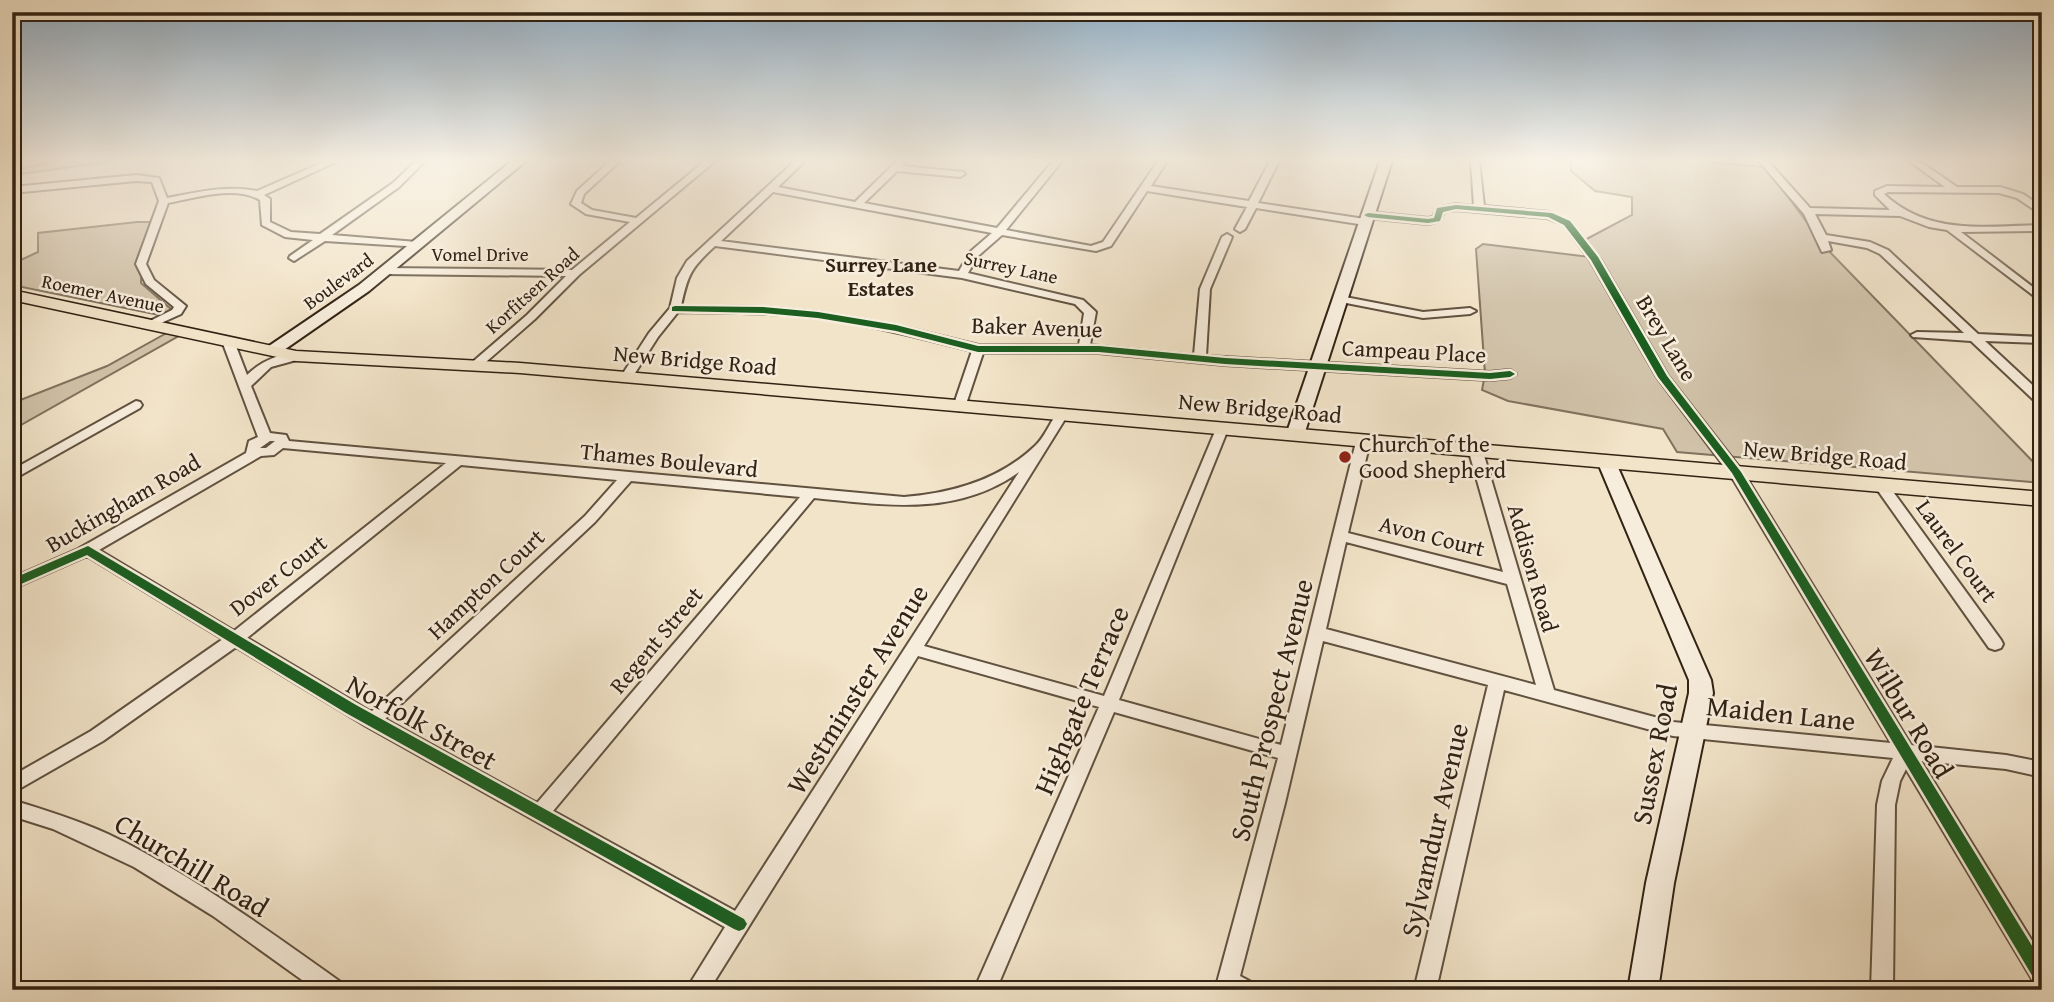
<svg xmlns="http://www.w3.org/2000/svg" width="2054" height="1002" viewBox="0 0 2054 1002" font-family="'Gentium Book Plus',serif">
<rect width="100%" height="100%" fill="#f2e4c9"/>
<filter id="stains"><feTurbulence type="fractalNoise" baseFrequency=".00286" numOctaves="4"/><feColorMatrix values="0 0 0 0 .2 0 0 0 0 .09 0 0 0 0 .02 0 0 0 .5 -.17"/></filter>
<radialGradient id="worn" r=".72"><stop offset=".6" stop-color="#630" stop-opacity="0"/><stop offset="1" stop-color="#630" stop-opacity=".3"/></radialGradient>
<g fill="#d1c3aa" stroke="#81725e" stroke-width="2">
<path d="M 52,161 L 116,161 L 12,175 L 12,171 Z"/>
<path d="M 1570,161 L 1696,161 L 1766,167 L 1826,248 L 2042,471 L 2042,483 L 1677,452 L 1663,429 L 1508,401 L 1482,390 L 1485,374 L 1476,249 L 1483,244 L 1590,257 L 1581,242 L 1632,215 L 1632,197 L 1595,191 L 1571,171 Z"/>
<path d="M 137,222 L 156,222 L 141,264 L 141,283 L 171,309 L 169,313 L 159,315 L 12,285 L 12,264 L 38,252 L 38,233 Z"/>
<path d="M 172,330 L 184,333 L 12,430 L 12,400 L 18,401 L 107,366 Z"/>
</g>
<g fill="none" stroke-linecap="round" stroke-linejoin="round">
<defs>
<g id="street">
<path d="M 326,161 L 338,161 L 264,195 L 270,199 L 270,222 L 291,232 L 320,234 L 393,183 L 416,161 L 425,161 L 399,187 L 332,235 L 417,242 L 422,245 L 421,247 L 325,241 L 294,261 L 289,258 L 290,256 L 313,240 L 285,237 L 262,225 L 260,200 C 235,185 195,198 168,203 L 146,264 L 154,280 L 186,306 L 181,314 L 150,328 L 146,327 L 146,323 L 172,310 L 174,307 L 146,284 L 136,264 L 159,201 L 152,182 L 136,181 L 12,193 L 12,187 L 136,175 L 159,178 L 167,198 C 197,192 227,185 257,191 Z"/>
<path d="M 610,161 L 620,161 L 584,194 L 581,203 L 592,210 L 636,218 L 705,161 L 715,161 L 579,275 L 535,319 L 479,368 L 475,369 L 469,365 L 527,315 L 566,276 L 385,274 L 380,271 L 385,268 L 572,270 L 630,222 L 586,214 L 571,204 L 577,191 Z"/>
<path d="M 795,161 L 805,161 L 778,187 L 855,202 L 897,161 L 905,161 L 902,166 L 963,172 L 965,174 L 960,177 L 897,171 L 864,203 L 997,228 L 1053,161 L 1062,161 L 1006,230 L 1091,246 L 1103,242 L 1158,161 L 1167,161 L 1151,186 L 1249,201 L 1270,161 L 1279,161 L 1258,203 L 1365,219 L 1370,222 L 1365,225 L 1256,208 L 1245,229 L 1240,232 L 1235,229 L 1247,207 L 1147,191 L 1111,246 L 1096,251 L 1002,235 L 978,256 L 968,273 L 1083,300 L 1096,312 L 1090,345 L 1194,355 L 1200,289 L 1222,237 L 1227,234 L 1232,237 L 1210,289 L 1206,356 L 1490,372 L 1510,370 L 1516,374 L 1510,378 L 1490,380 L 1225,365 L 1099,353 L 983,353 L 965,407 L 959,411 L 953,407 L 972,351 C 921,338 870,325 818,318 C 772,312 725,313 678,312 L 658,337 L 630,381 L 622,381 L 620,378 L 649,333 L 670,308 L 677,278 L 687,261 ZM 773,192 L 992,233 L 970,252 L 959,271 L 721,241 ZM 715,246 L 962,278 L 1075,304 L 1084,313 L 1079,345 L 978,345 L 896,325 L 818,312 L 763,307 L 681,306 C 688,274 691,268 715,246 Z"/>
<path d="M 1471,161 L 1479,161 L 1484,206 L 1549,212 L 1570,221 L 1600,259 L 1668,376 L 1743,472 L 1911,745 L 2006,755 L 2042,762 L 2042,777 L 2006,769 L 1921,761 L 2042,957 L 2042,987 L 2035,984 L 1906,769 L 1900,781 L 1895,805 L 1893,990 L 1871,990 L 1877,805 L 1882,781 L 1893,758 L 1673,736 L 1504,690 L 1436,990 L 1414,990 L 1488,685 L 1323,641 L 1285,803 L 1240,976 L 1253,983 L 1256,990 L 1215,990 L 1278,758 L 1114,712 L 996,990 L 974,990 L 1099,707 L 918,656 L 709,990 L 686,990 L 725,927 L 366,726 L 236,647 L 103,741 L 12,793 L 12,776 L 91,731 L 223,639 L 87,556 L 12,589 L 12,578 L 78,549 L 246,453 L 249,441 L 258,437 L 222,341 L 228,338 L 234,341 L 247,375 C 261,361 277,355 296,352 L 302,356 L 300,359 L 271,367 L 251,386 L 270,433 L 286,435 L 289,441 L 904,497 C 953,493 999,480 1035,446 C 1044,438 1050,423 1057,413 L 1065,413 L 1067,416 L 924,646 L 1104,696 L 1216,429 L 1222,425 L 1227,426 L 1228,429 L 1119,700 L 1281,745 L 1356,442 L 1363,438 L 1370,442 L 1348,533 L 1503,572 L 1469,452 L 1476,448 L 1483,452 L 1554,690 L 1673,722 L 1891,743 L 1730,474 L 1657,377 L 1590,260 L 1564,225 L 1547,218 L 1456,210 L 1444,212 L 1440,221 L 1428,224 L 1368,218 L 1363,215 L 1368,212 L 1428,218 L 1433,217 L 1437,208 L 1456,204 L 1474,206 ZM 270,441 L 275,441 L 266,448 L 260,448 ZM 283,448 L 446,463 L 234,631 L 99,550 L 261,456 L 274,455 ZM 461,465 L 617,480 L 585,516 L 371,712 L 247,638 ZM 1019,472 L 735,911 L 553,811 L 814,498 C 885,505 956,517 1019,472 ZM 631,481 L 800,497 L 537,803 L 385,719 L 595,522 ZM 1346,542 L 1507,584 L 1536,685 L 1326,629 Z"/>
<path d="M 1759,161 L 1768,161 L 1810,208 L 1890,210 L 1875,195 L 1875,191 L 1887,186 L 1945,187 L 1909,161 L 1919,161 L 1957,187 L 2000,187 L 2023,194 L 2042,207 L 2042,215 L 2017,198 L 1999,193 L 1888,192 L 1884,194 C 1929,236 1985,226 2042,225 L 2042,231 L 1961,232 L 2042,294 L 2042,302 L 1947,230 L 1929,227 L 1900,216 L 1815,214 L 1826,235 L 1870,242 L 1888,250 L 1978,334 L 2042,337 L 2042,343 L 1985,341 L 2042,394 L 2042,405 L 2038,404 L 1971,341 L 1913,337 L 1911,335 L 1917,332 L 1964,333 L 1880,254 L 1867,248 L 1828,241 L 1831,250 L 1822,252 L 1804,214 Z"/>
<path d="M 1340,296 L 1423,312 L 1470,308 L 1476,311 L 1470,314 L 1423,318 L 1336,301 L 1335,299 Z"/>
<path d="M 136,401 L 140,402 L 142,405 L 140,408 L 12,480 L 12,470 Z"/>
<path d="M 1881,481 L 1886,482 L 2001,640 L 2003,644 L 2001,648 L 1995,650 L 1989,648 L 1874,485 Z"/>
<path d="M 12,800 C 45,810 77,820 108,834 C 191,874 266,929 342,983 L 345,990 L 316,990 L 213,916 L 134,867 L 53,829 L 12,816 Z"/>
</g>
<g id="secondary">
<path d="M 512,161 L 526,161 L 369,291 L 281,352 L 269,352 L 269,346 L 359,285 Z"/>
<path d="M 1380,161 L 1392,161 L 1304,435 L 1301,439 L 1289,439 L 1286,435 Z"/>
<path d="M 1607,457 L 1616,463 L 1711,680 L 1713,693 L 1674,883 L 1658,990 L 1628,990 L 1646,883 L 1689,693 L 1689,680 L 1598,463 Z"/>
</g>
<path id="primary" d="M 12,290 L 296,351 L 520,363 L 2042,492 L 2042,506 L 520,373 L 296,361 L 12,300 Z"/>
</defs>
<use href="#street" stroke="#615240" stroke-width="4"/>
<use href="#secondary" stroke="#312213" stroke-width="4"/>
<use href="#primary" stroke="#312213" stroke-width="3"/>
<use href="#street" fill="#f7eddc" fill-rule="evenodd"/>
<use href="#secondary" fill="#f7eddc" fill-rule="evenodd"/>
<use href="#primary" fill="#f2e4c9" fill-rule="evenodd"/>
<defs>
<g id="cycleway">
<path d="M 1456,205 L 1552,213 L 1570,221 L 1598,257 L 1667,376 L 1741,472 L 2042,962 L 2042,985 L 2036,982 L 1732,473 L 1658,377 L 1591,260 L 1564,225 L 1548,217 L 1456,209 L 1443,212 L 1440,221 L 1428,223 L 1368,217 L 1364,215 L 1368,213 L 1428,219 L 1434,218 L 1437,208 Z"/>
<path d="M 675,306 L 763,307 L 818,312 L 896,325 L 978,346 L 1099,346 L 1225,358 L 1490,373 L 1510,371 L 1515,374 L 1510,377 L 1490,379 L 1225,364 L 1099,352 L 978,352 L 896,331 L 818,318 L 763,313 L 672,311 L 672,307 Z"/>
<path d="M 88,546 L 356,705 L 744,919 L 747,924 L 744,929 L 739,931 L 734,929 L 346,713 L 87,555 L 12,588 L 12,579 Z"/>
</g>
</defs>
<use href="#cycleway" stroke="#f7eddc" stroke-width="5"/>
<use href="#cycleway" fill="#1b5e20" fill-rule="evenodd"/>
</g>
<linearGradient id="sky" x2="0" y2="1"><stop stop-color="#91adc3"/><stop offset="0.53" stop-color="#f9f3e7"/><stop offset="1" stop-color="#f9f3e7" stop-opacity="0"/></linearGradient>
<rect width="2054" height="302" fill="url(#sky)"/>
<circle fill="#8f2418" stroke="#f7eddc" stroke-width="2.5" cx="1345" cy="457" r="7"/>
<g text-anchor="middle" stroke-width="5" stroke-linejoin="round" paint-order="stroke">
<g font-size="19" fill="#312213" stroke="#f7eddc">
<text x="480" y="261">Vomel Drive</text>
<text transform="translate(1011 267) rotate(12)" y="7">Surrey Lane</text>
<text transform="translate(338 281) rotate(-36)" y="7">Boulevard</text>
<text transform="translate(532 290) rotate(-42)" y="7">Korfitsen Road</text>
<text transform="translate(103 293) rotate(12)" y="7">Roemer Avenue</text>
</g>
<g font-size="21" font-weight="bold" fill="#312213" stroke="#f7eddc">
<text x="881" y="272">Surrey Lane<tspan x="881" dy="24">Estates</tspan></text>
</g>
<g font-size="23" fill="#312213" stroke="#f7eddc">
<text transform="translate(1037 327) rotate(2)" y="8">Baker Avenue</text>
<text transform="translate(1667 338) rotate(59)" y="8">Brey Lane</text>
<text transform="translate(1414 351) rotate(3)" y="8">Campeau Place</text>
<text transform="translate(695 360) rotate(5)" y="8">New Bridge Road</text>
<text transform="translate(1260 408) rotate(5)" y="8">New Bridge Road</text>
<text transform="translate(1825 455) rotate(5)" y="8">New Bridge Road</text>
<text transform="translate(669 460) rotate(6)" y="8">Thames Boulevard</text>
<text transform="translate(123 503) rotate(-30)" y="8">Buckingham Road</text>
<text transform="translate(1432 536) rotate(14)" y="8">Avon Court</text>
<text transform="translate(1957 551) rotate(54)" y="8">Laurel Court</text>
<text transform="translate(1533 568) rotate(74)" y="8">Addison Road</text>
<text transform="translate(278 575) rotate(-38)" y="8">Dover Court</text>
<text transform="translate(486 584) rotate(-43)" y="8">Hampton Court</text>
<text transform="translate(656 640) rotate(-50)" y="8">Regent Street</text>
</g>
<g font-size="23" fill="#312213" stroke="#f7eddc" text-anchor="start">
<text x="1359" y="452">Church of the<tspan x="1359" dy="26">Good Shepherd</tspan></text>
</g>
<g font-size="28" fill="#312213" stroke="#f7eddc">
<text transform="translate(857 689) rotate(-58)" y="10">Westminster Avenue</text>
<text transform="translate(1081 700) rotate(-67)" y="10">Highgate Terrace</text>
<text transform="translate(1271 710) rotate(-76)" y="10">South Prospect Avenue</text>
<text transform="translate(1781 713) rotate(6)" y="10">Maiden Lane</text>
<text transform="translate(1909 713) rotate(59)" y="10">Wilbur Road</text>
<text transform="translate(422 722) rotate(29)" y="10">Norfolk Street</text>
<text transform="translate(1654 754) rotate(-79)" y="10">Sussex Road</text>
<text transform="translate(1434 830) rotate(-77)" y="10">Sylvamdur Avenue</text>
<text transform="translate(192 865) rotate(31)" y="10">Churchill Road</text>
</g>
</g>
<rect width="2054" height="1002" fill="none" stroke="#f2e4c9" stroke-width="42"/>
<rect x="14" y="14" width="2026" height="974" fill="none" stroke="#312213" stroke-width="3.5"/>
<rect x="21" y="21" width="2012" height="960" fill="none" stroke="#312213" stroke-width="2"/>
<rect width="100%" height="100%" filter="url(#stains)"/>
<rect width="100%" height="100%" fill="url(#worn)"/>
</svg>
